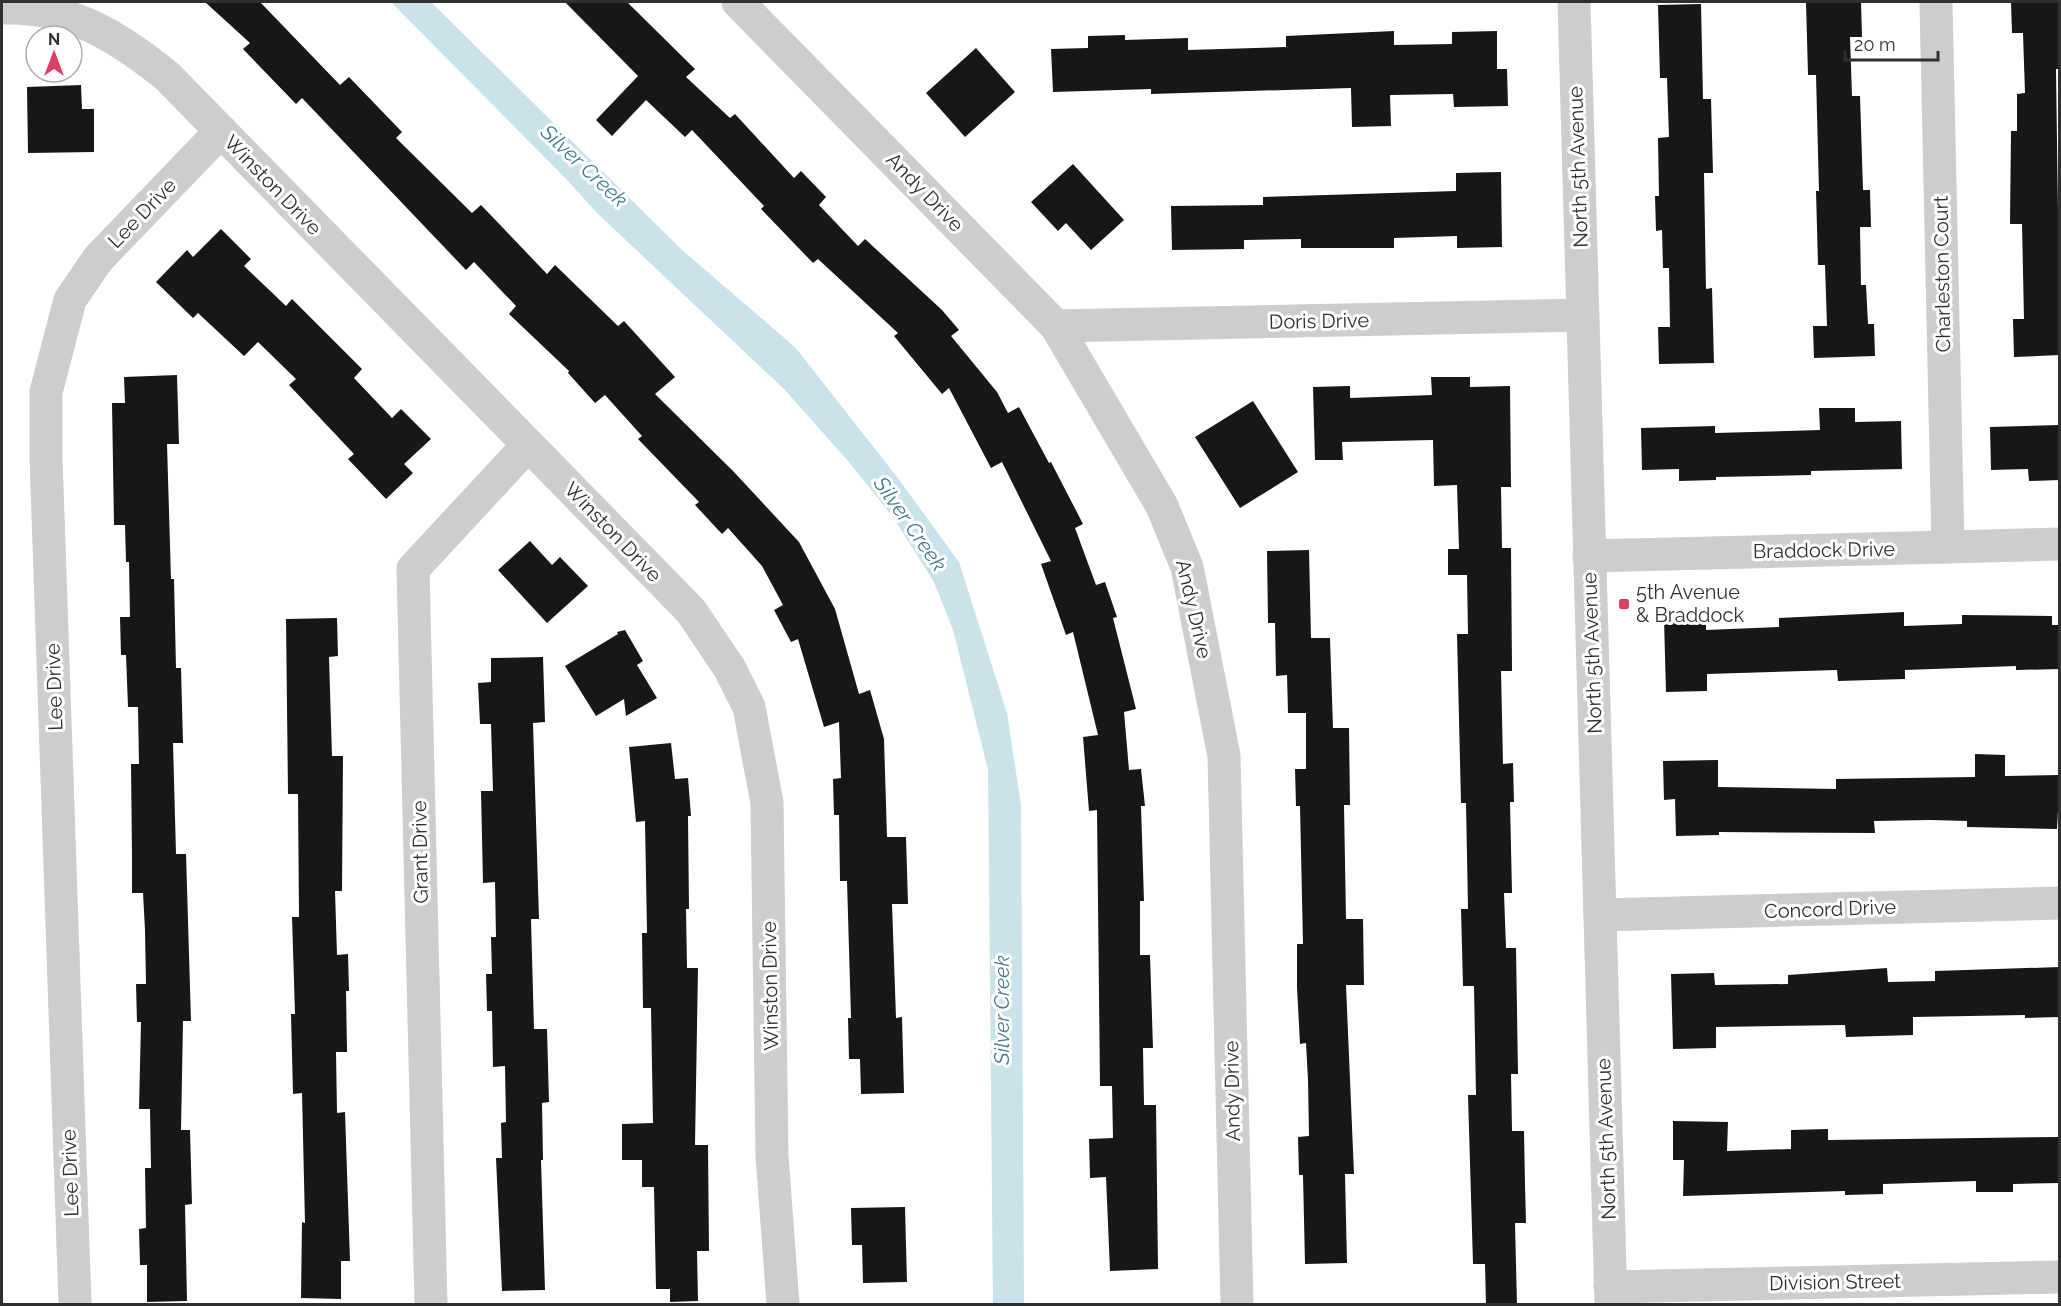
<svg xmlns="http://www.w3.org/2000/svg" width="2061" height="1306" viewBox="0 0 2061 1306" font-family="Raleway,sans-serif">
<rect width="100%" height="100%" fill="#fff"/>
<path fill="#cae2e9" d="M 391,2 L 431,2 L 682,250 L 795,347 L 897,477 L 959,562 L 1007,713 L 1021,805 L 1024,1304 L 993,1304 L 988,770 L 953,630 L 934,582 L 893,517 L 848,461 L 784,389 L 597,213 L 568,181 Z"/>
<g fill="#171717">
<path d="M 205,2 L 260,2 L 340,85 L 349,77 L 402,132 L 396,138 L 472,213 L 481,205 L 547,274 L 555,265 L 618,326 L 624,321 L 675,377 L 655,394 L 733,471 L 799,542 L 835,609 L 859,694 L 870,690 L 884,739 L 887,837 L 906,837 L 908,904 L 892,904 L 896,1018 L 902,1017 L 904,1093 L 861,1094 L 860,1059 L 849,1059 L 848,1018 L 851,1018 L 847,881 L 840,881 L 839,815 L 834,815 L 833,779 L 841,778 L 839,722 L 824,727 L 798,639 L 791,642 L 774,610 L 783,605 L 762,566 L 728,528 L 722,534 L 695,505 L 699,502 L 638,439 L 642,436 L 605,395 L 595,403 L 568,373 L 569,371 L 509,314 L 516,306 L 474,262 L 466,270 L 302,98 L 296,104 L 243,49 L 250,43 Z"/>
<path d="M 565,2 L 627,2 L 695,69 L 686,77 L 730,118 L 735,114 L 794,178 L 801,171 L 826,197 L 819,205 L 858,246 L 865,239 L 942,310 L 959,330 L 951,336 L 997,392 L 1008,413 L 1019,407 L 1049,463 L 1051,462 L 1083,524 L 1075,528 L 1096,585 L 1105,582 L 1117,617 L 1113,618 L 1136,709 L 1124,712 L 1129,770 L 1141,769 L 1145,806 L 1141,806 L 1144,901 L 1140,901 L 1140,955 L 1150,955 L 1153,1048 L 1143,1048 L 1144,1105 L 1156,1105 L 1158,1269 L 1110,1271 L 1106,1177 L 1090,1178 L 1089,1139 L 1113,1138 L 1112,1086 L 1100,1086 L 1097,810 L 1089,811 L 1083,737 L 1098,735 L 1073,632 L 1066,635 L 1041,564 L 1051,561 L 1002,462 L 991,468 L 949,388 L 942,394 L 894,336 L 898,333 L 818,259 L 813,263 L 761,209 L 764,206 L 692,130 L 685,137 L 646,100 L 612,136 L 596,120 L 638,76 Z"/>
<path d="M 1806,2 L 1861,2 L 1862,37 L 1850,37 L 1852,96 L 1860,96 L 1863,190 L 1870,190 L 1871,227 L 1860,227 L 1861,285 L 1866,285 L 1868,324 L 1874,324 L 1875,356 L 1814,358 L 1813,326 L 1827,326 L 1825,265 L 1818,265 L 1816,191 L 1819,191 L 1816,75 L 1808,75 Z"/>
<path d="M 2011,2 L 2060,2 L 2060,69 L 2056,69 L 2060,355 L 2014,357 L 2013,319 L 2024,319 L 2022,224 L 2010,224 L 2011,131 L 2017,131 L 2017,94 L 2025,93 L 2023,33 L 2012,33 Z"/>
<path d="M 1701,4 L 1703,99 L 1711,99 L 1713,173 L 1704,173 L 1706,289 L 1712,288 L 1714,363 L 1659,364 L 1658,327 L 1670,327 L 1669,268 L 1663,268 L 1662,230 L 1656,231 L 1655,196 L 1659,196 L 1658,138 L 1669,137 L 1667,78 L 1660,78 L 1658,5 Z"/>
<path d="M 1394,31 L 1394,45 L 1452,44 L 1452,32 L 1497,31 L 1497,69 L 1507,69 L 1508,106 L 1454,107 L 1453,94 L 1390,95 L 1391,126 L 1352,127 L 1351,88 L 1151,94 L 1151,89 L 1053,92 L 1051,49 L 1088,48 L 1088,36 L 1125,35 L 1125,40 L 1188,38 L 1188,50 L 1286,47 L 1286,36 Z"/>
<path d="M 976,48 L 1015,92 L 965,137 L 926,93 Z"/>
<path d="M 81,85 L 82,109 L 94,109 L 94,152 L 28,153 L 27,87 Z"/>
<path d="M 1073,164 L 1124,220 L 1091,250 L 1066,223 L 1058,231 L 1031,202 Z"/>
<path d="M 1501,172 L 1502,247 L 1457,248 L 1457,236 L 1394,238 L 1394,248 L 1301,248 L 1301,239 L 1244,240 L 1244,249 L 1172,250 L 1171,206 L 1263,205 L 1263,197 L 1456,191 L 1456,173 Z"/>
<path d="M 221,229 L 251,259 L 244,266 L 286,306 L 292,299 L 362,369 L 354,378 L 392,418 L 401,409 L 431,439 L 404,464 L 413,473 L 386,499 L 348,459 L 354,454 L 289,385 L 296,379 L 258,342 L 244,356 L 198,313 L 193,318 L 156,282 L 187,250 L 193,257 Z"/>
<path d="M 177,375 L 179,444 L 167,444 L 171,579 L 174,579 L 176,668 L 181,668 L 183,743 L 173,743 L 176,854 L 186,854 L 191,1021 L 183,1021 L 181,1130 L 190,1130 L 192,1204 L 185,1205 L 187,1301 L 147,1302 L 147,1265 L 140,1265 L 139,1229 L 146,1228 L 145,1168 L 151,1168 L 150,1109 L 139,1109 L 141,1022 L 137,1022 L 136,984 L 146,984 L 145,930 L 143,893 L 132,893 L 132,856 L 131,764 L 139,764 L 138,707 L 128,707 L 126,655 L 121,655 L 120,617 L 130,617 L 129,562 L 126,562 L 125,525 L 114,525 L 112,403 L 125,403 L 124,377 Z"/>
<path d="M 1431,377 L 1470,377 L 1470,387 L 1510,386 L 1511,487 L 1501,487 L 1502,548 L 1511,548 L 1512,671 L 1501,671 L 1503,764 L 1513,763 L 1514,802 L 1510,802 L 1512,893 L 1504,893 L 1506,948 L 1516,948 L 1518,1074 L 1511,1074 L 1512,1131 L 1524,1131 L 1525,1185 L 1526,1223 L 1515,1223 L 1517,1305 L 1486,1305 L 1485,1264 L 1473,1264 L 1468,1095 L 1476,1095 L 1474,986 L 1463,986 L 1461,909 L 1468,909 L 1466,803 L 1461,803 L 1457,634 L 1468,634 L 1467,575 L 1448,575 L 1448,549 L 1459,549 L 1457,485 L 1434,486 L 1433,440 L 1342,442 L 1343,460 L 1315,460 L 1313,387 L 1350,386 L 1350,398 L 1432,395 Z"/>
<path d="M 1253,401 L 1298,472 L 1240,508 L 1195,437 Z"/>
<path d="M 1819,408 L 1855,408 L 1855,422 L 1901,421 L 1902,469 L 1811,471 L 1811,475 L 1716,477 L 1716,480 L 1679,481 L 1679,469 L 1642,470 L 1641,428 L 1715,426 L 1715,433 L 1820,430 Z"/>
<path d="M 2060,425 L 2060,480 L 2029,481 L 2028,469 L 1991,470 L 1990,427 Z"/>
<path d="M 530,541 L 552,565 L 560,557 L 588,586 L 547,623 L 498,570 Z"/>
<path d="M 1309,550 L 1311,638 L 1330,638 L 1333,728 L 1349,728 L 1350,805 L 1344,805 L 1346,919 L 1363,919 L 1364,985 L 1346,985 L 1354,1174 L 1345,1174 L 1347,1263 L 1305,1264 L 1303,1175 L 1299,1175 L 1298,1137 L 1309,1136 L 1308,1080 L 1306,1043 L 1300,1044 L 1297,987 L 1297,944 L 1303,944 L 1300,806 L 1296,806 L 1295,769 L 1306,769 L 1306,713 L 1288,713 L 1287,675 L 1276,676 L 1275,623 L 1268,623 L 1267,551 Z"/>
<path d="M 1904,612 L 1904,626 L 1962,624 L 1962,615 L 2052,616 L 2052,625 L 2060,625 L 2060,669 L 2016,670 L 2016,666 L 1905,670 L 1905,679 L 1838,681 L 1837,670 L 1707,674 L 1707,691 L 1666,692 L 1664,620 L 1706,620 L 1706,630 L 1779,627 L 1779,618 Z"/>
<path d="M 337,618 L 338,656 L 329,657 L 332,756 L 343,756 L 342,891 L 335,891 L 337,955 L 348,954 L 349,991 L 346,991 L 347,1052 L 336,1052 L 337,1113 L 345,1112 L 350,1261 L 341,1261 L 341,1299 L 301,1298 L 302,1222 L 305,1223 L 302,1093 L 293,1094 L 291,1014 L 295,1014 L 292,917 L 299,917 L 298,794 L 288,794 L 286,619 Z"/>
<path d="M 625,630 L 643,661 L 637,665 L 657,698 L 626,716 L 624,699 L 596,716 L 565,666 L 618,634 L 617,632 Z"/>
<path d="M 543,657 L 545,722 L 533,723 L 539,919 L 531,919 L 534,1029 L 547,1029 L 549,1102 L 542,1103 L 543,1160 L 541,1160 L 545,1290 L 502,1291 L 496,1158 L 502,1158 L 501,1123 L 506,1122 L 505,1066 L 493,1067 L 492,1011 L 487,1011 L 486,974 L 492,974 L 491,937 L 496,937 L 495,882 L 483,883 L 481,791 L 493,791 L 491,724 L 480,724 L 478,683 L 491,682 L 491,658 Z"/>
<path d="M 671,743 L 675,779 L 688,778 L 691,816 L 688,816 L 689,909 L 686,909 L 687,968 L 698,968 L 695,1145 L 708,1145 L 709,1251 L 697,1251 L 698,1301 L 670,1302 L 670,1289 L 656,1289 L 654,1187 L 642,1187 L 642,1160 L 622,1160 L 622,1124 L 653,1123 L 651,1008 L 643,1008 L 642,933 L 647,933 L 645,821 L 636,822 L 629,747 Z"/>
<path d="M 1975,754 L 2005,755 L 2005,776 L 2060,775 L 2057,829 L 1967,827 L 1967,821 L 1930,820 L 1874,821 L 1875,833 L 1719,832 L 1719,835 L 1676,836 L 1675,799 L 1664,800 L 1663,761 L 1718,760 L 1718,787 L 1836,789 L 1836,779 L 1975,777 Z"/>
<path d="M 2060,967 L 2060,1017 L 2025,1018 L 2025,1015 L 1913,1017 L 1913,1035 L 1846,1037 L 1845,1025 L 1716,1027 L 1716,1048 L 1673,1049 L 1671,974 L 1714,973 L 1715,985 L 1788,984 L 1788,975 L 1887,968 L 1888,982 L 1935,981 L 1935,971 Z"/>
<path d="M 1673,1121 L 1728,1122 L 1727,1151 L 1791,1149 L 1791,1130 L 1828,1129 L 1828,1140 L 2060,1137 L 2060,1183 L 2013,1184 L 2013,1192 L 1976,1192 L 1976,1181 L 1883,1184 L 1883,1194 L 1845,1195 L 1845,1191 L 1683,1196 L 1684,1160 L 1673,1160 Z"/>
<path d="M 905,1207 L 907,1282 L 863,1283 L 862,1245 L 852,1245 L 851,1208 Z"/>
</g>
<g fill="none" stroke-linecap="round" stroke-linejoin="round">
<g stroke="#cdcdcd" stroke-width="33">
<path d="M 738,2 L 1056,326 L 1162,506 L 1187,567 L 1224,756 L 1237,1304"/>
<path d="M 1574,2 L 1611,1304"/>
<path d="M 1936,2 L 1948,547"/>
<path d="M 2,8 C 69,6 116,35 167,76 L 691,611 L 730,669 L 749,707 L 767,803 L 772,1156 L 783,1304"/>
<path d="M 1056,326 L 1582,315"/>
<path d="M 1589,556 L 2060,544"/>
<path d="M 1600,915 L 2060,903"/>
<path d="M 1610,1287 L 2060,1277"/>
<path d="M 75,1304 L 46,457 L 46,392 L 70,300 L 98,259 L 221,131"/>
<path d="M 431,1304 L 413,569 L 528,445"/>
</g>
</g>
<rect fill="#da4064" stroke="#fff" stroke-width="2" x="1618" y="598" width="12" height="12" rx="3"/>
<g text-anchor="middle" stroke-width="6" stroke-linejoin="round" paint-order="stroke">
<g font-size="20" fill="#303030" stroke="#fff">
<text transform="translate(1578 167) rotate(-92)" y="7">North 5th Avenue</text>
<text transform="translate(273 185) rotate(46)" y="7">Winston Drive</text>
<text transform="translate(925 192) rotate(46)" y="7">Andy Drive</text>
<text transform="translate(142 213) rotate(-46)" y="7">Lee Drive</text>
<text transform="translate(1942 274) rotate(-91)" y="7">Charleston Court</text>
<text transform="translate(1319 321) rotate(-1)" y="7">Doris Drive</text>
<text transform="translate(613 532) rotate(46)" y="7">Winston Drive</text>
<text transform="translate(1824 550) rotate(-1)" y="7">Braddock Drive</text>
<text transform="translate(1194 609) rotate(77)" y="7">Andy Drive</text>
<text transform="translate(1592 653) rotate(-92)" y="7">North 5th Avenue</text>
<text transform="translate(54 687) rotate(-92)" y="7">Lee Drive</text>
<text transform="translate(420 852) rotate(-91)" y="7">Grant Drive</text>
<text transform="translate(1830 909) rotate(-2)" y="7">Concord Drive</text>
<text transform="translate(770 986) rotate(-91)" y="7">Winston Drive</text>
<text transform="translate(1232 1091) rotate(-91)" y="7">Andy Drive</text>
<text transform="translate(1606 1139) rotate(-92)" y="7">North 5th Avenue</text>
<text transform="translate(70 1173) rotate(-92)" y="7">Lee Drive</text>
<text transform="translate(1835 1282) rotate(-1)" y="7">Division Street</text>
</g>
<g font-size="20" fill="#303030" stroke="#fff" text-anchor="start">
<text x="1636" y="599">5th Avenue<tspan x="1636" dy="23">&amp; Braddock</tspan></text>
</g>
<g font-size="21" font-style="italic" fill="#437d8e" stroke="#fff">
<text transform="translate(584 166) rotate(43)" y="7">Silver Creek</text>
<text transform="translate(910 524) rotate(55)" y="7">Silver Creek</text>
<text transform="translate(1002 1010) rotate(-90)" y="7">Silver Creek</text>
</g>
</g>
<rect width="2061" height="1306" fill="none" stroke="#303030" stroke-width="6"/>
<g transform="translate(54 54)"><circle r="28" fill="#ffffff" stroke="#acacac" stroke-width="1.5"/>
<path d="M0-4.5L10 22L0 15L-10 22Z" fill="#da4064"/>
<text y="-9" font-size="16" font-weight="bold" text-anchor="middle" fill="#303030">N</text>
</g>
<path d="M1845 51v9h93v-9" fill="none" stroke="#303030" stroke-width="3"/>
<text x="1854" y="51" font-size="18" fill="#303030" stroke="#ffffff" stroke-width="4.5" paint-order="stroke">20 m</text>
</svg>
